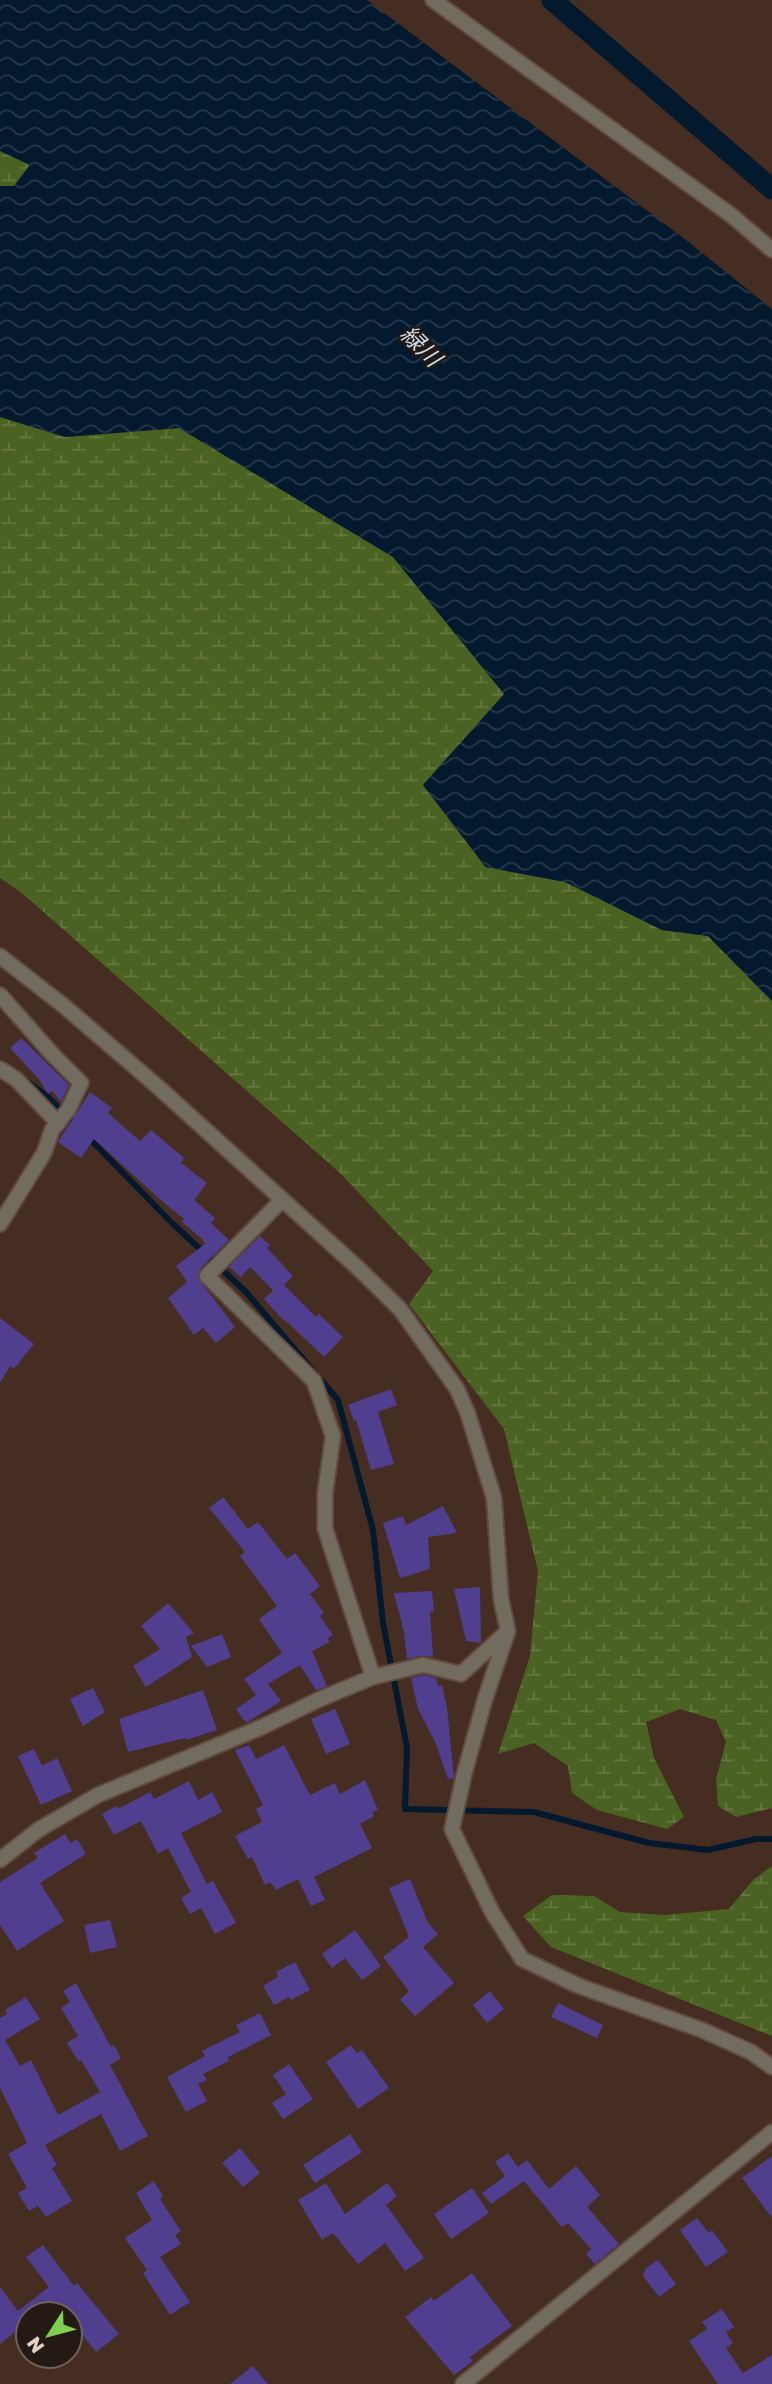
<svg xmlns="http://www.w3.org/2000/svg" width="772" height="2384" viewBox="0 0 772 2384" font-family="'Golos Text','Noto Sans JP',sans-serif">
<defs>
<pattern id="wetland-marsh" width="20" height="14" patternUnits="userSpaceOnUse" patternTransform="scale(1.75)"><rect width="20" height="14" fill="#4b6322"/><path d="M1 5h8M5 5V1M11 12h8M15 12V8" fill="none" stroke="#657841"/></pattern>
<pattern id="water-waves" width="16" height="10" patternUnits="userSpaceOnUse" patternTransform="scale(1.75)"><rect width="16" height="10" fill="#02192e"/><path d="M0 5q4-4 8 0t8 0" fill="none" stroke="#27394b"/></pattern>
</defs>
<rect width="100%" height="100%" fill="#462d21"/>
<g fill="url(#wetland-marsh)">
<path d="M 0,151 L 30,165 L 14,186 L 0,186 Z"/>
<path d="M 0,417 L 65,437 L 179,428 L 393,557 L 505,694 L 423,785 L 485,867 L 565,882 L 662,930 L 708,936 L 772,1001 L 772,1808 L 736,1817 L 718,1806 L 716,1779 L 726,1742 L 716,1720 L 680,1709 L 646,1722 L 654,1758 L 684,1817 L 667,1829 L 597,1810 L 572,1793 L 568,1766 L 534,1743 L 498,1754 L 530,1656 L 538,1571 L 504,1429 L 409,1304 L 433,1271 L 339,1172 L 22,893 L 0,878 Z"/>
<path d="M 772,1866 L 772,2036 L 551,1947 L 523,1916 L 552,1895 L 594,1896 L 620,1912 L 665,1915 L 729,1909 L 753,1880 Z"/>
</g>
<path fill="url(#water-waves)" d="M 0,0 L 367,0 L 686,240 L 772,309 L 772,1001 L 708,936 L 662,930 L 565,882 L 486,867 L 423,785 L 504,694 L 393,557 L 179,428 L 65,437 L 0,417 L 0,186 L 14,186 L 30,165 L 0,151 Z"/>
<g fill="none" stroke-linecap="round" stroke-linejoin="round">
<g stroke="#02192e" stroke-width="6">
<path d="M 25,1080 L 47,1096 L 77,1126"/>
<path d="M 87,1136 L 172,1223 L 246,1292 L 338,1400 L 373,1530 L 383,1623 L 407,1748 L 405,1809 L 534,1812 L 649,1843 L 708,1850 L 756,1839 L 772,1839"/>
</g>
<path stroke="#02192e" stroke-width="21" d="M 552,0 L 772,189"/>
</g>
<g fill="#503e8f">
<path d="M 21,1038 L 69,1085 L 61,1102 L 52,1091 L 48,1094 L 39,1079 L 10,1048 Z"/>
<path d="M 90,1092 L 112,1108 L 108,1113 L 140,1141 L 151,1130 L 184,1158 L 181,1163 L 207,1183 L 194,1200 L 215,1218 L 211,1223 L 229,1240 L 200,1269 L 198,1278 L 235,1327 L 216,1343 L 203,1328 L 194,1335 L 168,1298 L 187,1282 L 176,1266 L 205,1244 L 202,1239 L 182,1222 L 184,1219 L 163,1202 L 94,1139 L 81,1158 L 58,1142 Z"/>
<path d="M 260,1236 L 270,1245 L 267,1248 L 293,1276 L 284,1285 L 316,1317 L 319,1314 L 343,1337 L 324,1357 L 284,1319 L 283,1320 L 264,1299 L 273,1290 L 250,1267 L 241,1277 L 229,1267 Z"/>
<path d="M 0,1318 L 34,1344 L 14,1369 L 10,1366 L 0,1383 Z"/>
<path d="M 391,1389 L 397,1405 L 378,1412 L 394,1464 L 371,1470 L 356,1420 L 354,1421 L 348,1405 Z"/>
<path d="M 223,1497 L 248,1529 L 258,1522 L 287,1559 L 295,1553 L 320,1586 L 310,1594 L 324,1613 L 320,1616 L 333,1635 L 327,1639 L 330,1642 L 312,1651 L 327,1686 L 316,1690 L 300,1665 L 268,1684 L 281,1701 L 246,1723 L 236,1709 L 256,1695 L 244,1679 L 282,1653 L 259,1619 L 277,1606 L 240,1556 L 245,1552 L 209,1508 Z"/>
<path d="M 443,1506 L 457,1533 L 428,1537 L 430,1569 L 400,1578 L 383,1523 L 403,1516 L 406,1525 Z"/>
<path d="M 480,1587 L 481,1643 L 466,1641 L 454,1589 Z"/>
<path d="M 432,1591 L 434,1611 L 430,1612 L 433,1657 L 421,1656 L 407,1659 L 404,1632 L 394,1593 Z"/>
<path d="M 168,1603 L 194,1633 L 186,1637 L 192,1657 L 146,1687 L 133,1666 L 160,1649 L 141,1626 Z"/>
<path d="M 222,1634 L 231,1657 L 207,1667 L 191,1646 Z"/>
<path d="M 423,1675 L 436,1678 L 438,1686 L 442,1685 L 447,1708 L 454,1778 L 448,1779 L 436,1744 L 418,1709 L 411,1678 Z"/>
<path d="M 93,1688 L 105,1712 L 83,1726 L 70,1699 Z"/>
<path d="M 203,1690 L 217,1730 L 186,1740 L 185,1738 L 128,1752 L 119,1719 Z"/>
<path d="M 335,1709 L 350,1744 L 326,1754 L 311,1719 Z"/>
<path d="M 249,1745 L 256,1759 L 284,1745 L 310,1795 L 335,1783 L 340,1794 L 365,1780 L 378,1810 L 372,1812 L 374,1816 L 360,1824 L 372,1848 L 314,1877 L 325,1900 L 311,1906 L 298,1879 L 276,1890 L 270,1882 L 265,1885 L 252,1857 L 248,1859 L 235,1836 L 262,1822 L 256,1809 L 263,1805 L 235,1750 Z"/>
<path d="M 34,1749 L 42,1766 L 57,1758 L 72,1791 L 41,1805 L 18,1756 Z"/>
<path d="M 189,1781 L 198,1800 L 212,1792 L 222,1812 L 181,1833 L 207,1884 L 213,1881 L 236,1923 L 215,1934 L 201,1908 L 190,1914 L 181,1898 L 191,1892 L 168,1848 L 158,1854 L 141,1821 L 114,1835 L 102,1814 L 116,1806 L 118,1809 L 150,1792 L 154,1799 Z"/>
<path d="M 65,1834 L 70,1843 L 77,1839 L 86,1854 L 40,1883 L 64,1921 L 17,1951 L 0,1925 L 0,1882 L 38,1858 L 34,1853 Z"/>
<path d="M 410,1879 L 428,1923 L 438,1934 L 423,1947 L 454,1983 L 415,2016 L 400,2000 L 409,1991 L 383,1957 L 409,1937 L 389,1888 Z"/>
<path d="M 110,1920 L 117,1947 L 90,1953 L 84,1925 Z"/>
<path d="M 355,1930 L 381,1966 L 362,1980 L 345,1958 L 332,1968 L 322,1954 Z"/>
<path d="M 295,1962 L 310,1990 L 291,2000 L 289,1997 L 274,2005 L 263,1986 L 278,1977 L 276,1972 Z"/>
<path d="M 76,1983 L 111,2047 L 114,2045 L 121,2058 L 110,2065 L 148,2136 L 120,2151 L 101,2114 L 45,2145 L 57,2165 L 52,2168 L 72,2201 L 46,2217 L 38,2206 L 29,2211 L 18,2193 L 27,2188 L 8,2154 L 27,2143 L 0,2088 L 0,2018 L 7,2014 L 5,2010 L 26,1997 L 40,2019 L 5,2040 L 20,2066 L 31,2060 L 58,2115 L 100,2092 L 81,2060 L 78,2061 L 67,2043 L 78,2036 L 61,2008 L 70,2002 L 63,1991 Z"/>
<path d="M 490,1991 L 504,2009 L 487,2023 L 473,2005 Z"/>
<path d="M 558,2003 L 603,2025 L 597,2038 L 551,2017 Z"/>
<path d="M 260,2013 L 271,2035 L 228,2057 L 229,2061 L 203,2074 L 207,2080 L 198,2084 L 207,2101 L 186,2112 L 167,2077 L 205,2056 L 202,2051 L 240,2032 L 236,2025 Z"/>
<path d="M 351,2045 L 357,2053 L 362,2050 L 389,2088 L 358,2109 L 326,2062 Z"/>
<path d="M 289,2064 L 313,2099 L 283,2119 L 272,2103 L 286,2094 L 273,2075 Z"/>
<path d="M 350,2134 L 362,2152 L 315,2183 L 303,2165 Z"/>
<path d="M 240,2148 L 260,2173 L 243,2187 L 222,2163 Z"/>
<path d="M 508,2153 L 518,2167 L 527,2160 L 549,2189 L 576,2166 L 600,2195 L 587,2207 L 619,2244 L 595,2264 L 586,2254 L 591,2249 L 568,2223 L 562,2227 L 524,2181 L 491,2204 L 482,2193 L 505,2176 L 495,2162 Z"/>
<path d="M 772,2156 L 772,2218 L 742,2178 Z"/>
<path d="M 154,2181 L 163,2196 L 160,2199 L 181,2231 L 175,2235 L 181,2244 L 160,2257 L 190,2302 L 170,2315 L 143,2273 L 147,2270 L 125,2238 L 152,2220 L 136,2193 Z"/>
<path d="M 326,2183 L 345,2214 L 387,2183 L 397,2196 L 386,2205 L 424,2258 L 405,2271 L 385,2243 L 358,2264 L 333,2233 L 322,2240 L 298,2200 Z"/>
<path d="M 472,2188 L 489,2213 L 451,2239 L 434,2214 Z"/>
<path d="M 697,2218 L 709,2233 L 712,2230 L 728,2252 L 706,2267 L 680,2230 Z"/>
<path d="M 43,2245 L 74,2286 L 77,2283 L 119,2334 L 96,2352 L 70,2319 L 70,2314 L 28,2314 L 28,2322 L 0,2344 L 0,2287 L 18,2311 L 49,2287 L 26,2257 Z"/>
<path d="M 658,2260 L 676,2284 L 659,2297 L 643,2276 L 646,2268 Z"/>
<path d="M 472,2273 L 512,2326 L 470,2357 L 473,2361 L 454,2375 L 405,2317 L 431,2297 L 434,2301 Z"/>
<path d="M 722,2309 L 734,2327 L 726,2332 L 733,2343 L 726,2348 L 743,2373 L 772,2355 L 772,2384 L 718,2384 L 707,2368 L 689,2341 L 707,2329 L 702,2322 Z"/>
<path d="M 253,2366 L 268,2384 L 230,2384 Z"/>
</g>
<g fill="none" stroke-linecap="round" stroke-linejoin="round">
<defs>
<g id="minor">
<path d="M 433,0 L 731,215 L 772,250"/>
<path d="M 0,956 L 64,1006 L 157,1086 L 358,1268 L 400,1309 L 457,1389 L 468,1414 L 494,1498 L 501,1599 L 508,1631 L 485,1699 L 464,1775 L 452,1829 L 492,1912 L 522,1959 L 579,1986 L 702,2030 L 751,2052 L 772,2067"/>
<path d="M 0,995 L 53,1055 L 81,1083 L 68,1110 L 52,1130 L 44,1153 L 0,1224"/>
<path d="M 0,1069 L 16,1079 L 58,1123"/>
<path d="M 282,1200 L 207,1276 L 314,1381 L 333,1436 L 325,1494 L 325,1528 L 373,1677"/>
<path d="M 0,1860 L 38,1830 L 98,1795 L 262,1727 L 320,1699 L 373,1677 L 423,1665 L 461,1674 L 507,1632"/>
<path d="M 463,2384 L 772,2132"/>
</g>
</defs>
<use href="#minor" stroke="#624a3f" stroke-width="18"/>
<use href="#minor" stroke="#726c60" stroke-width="14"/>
</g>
<g text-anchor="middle" stroke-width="5" stroke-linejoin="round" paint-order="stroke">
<g font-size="23" font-style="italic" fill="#cddff1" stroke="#241913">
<text transform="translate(421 346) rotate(45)" y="8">緑川</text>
</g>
</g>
<g transform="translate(49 2335) rotate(234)"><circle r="33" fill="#241913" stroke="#6f625b" stroke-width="2"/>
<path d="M0-5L12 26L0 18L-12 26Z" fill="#7fd052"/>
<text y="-10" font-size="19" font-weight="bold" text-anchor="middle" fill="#e0d0c8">N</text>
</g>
</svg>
